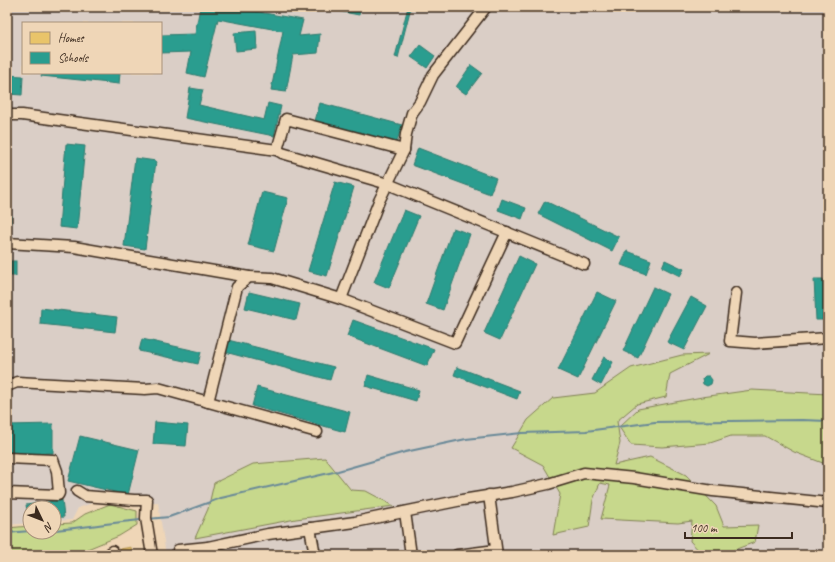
<svg xmlns="http://www.w3.org/2000/svg" width="835" height="562" viewBox="0 0 835 562" font-family="Caveat,sans-serif">
<rect width="100%" height="100%" fill="#efd6b7"/>
<filter id="ink" filterUnits="userSpaceOnUse"><feTurbulence type="fractalNoise" baseFrequency=".025" numOctaves="2"/><feDisplacementMap in="SourceGraphic" scale="8" xChannelSelector="R" yChannelSelector="G"/><feConvolveMatrix kernelMatrix="1 2 1 2 8 2 1 2 1" color-interpolation-filters="sRGB"/></filter>
<g filter="url(#ink)">
<path fill="#dacec6" fill-rule="evenodd" d="M 7,7 L 828,7 L 828,555 L 166,555 L 158,502 L 146,504 L 113,496 L 78,508 L 72,520 L 54,521 L 54,508 L 30,508 L 30,523 L 7,525 ZM 23,23 L 161,23 L 161,73 L 23,73 Z"/>
<g fill="#c7d88c" stroke="#818155">
<path d="M 709,354 L 670,374 L 666,397 L 637,404 L 617,421 L 620,443 L 614,465 L 650,457 L 686,475 L 716,506 L 724,526 L 758,525 L 755,542 L 721,555 L 703,555 L 690,541 L 692,521 L 678,523 L 601,519 L 610,485 L 600,483 L 593,500 L 589,527 L 553,535 L 560,494 L 543,465 L 511,448 L 528,420 L 553,398 L 595,393 L 631,368 L 682,355 Z"/>
<path d="M 752,390 L 828,394 L 828,465 L 794,452 L 765,436 L 731,436 L 710,443 L 662,447 L 631,445 L 619,427 L 638,409 L 702,397 Z"/>
<path d="M 325,458 L 351,490 L 366,491 L 394,506 L 296,519 L 195,538 L 208,509 L 214,483 L 253,464 Z"/>
<path d="M 110,504 L 137,511 L 137,525 L 119,536 L 73,555 L 7,555 L 7,528 L 30,526 L 30,532 L 54,532 L 54,524 L 72,523 L 85,514 Z"/>
</g>
<path fill="#e9c46a" stroke="#b59653" d="M 131,547 L 132,555 L 121,555 L 120,549 Z"/>
<g fill="#2a9d8f" stroke="#2f7a6d">
<path d="M 200,7 L 231,7 L 303,20 L 299,36 L 320,34 L 318,53 L 293,55 L 286,92 L 271,90 L 283,31 L 218,19 L 204,77 L 187,73 L 191,52 L 161,53 L 161,35 L 195,34 Z"/>
<path d="M 317,7 L 361,7 L 359,15 Z"/>
<path d="M 408,7 L 411,7 L 398,58 L 395,57 Z"/>
<path d="M 256,31 L 257,49 L 236,51 L 234,33 Z"/>
<path d="M 420,45 L 435,56 L 427,68 L 411,57 Z"/>
<path d="M 471,65 L 482,73 L 466,94 L 456,87 Z"/>
<path d="M 42,73 L 120,73 L 119,84 L 41,76 Z"/>
<path d="M 7,75 L 23,76 L 22,95 L 7,94 Z"/>
<path d="M 190,88 L 203,90 L 199,105 L 264,120 L 268,103 L 281,106 L 274,136 L 185,118 Z"/>
<path d="M 320,103 L 402,125 L 396,144 L 315,121 Z"/>
<rect x="7" y="134" width="4" height="88"/>
<path d="M 66,144 L 85,146 L 77,229 L 59,227 Z"/>
<path d="M 418,148 L 496,178 L 490,194 L 412,165 Z"/>
<path d="M 135,158 L 156,161 L 145,249 L 124,246 Z"/>
<path d="M 335,182 L 354,187 L 327,276 L 308,271 Z"/>
<path d="M 262,192 L 288,198 L 274,251 L 248,245 Z"/>
<path d="M 502,199 L 526,208 L 522,219 L 498,210 Z"/>
<path d="M 545,201 L 619,237 L 612,251 L 538,214 Z"/>
<path d="M 404,210 L 419,216 L 389,288 L 374,282 Z"/>
<path d="M 453,228 L 470,234 L 443,310 L 426,304 Z"/>
<path d="M 627,251 L 651,260 L 646,274 L 621,265 Z"/>
<path d="M 519,256 L 535,264 L 500,340 L 484,333 Z"/>
<path d="M 665,260 L 684,269 L 680,276 L 662,267 Z"/>
<rect x="7" y="261" width="9" height="15"/>
<path d="M 814,279 L 823,279 L 825,320 L 816,320 Z"/>
<path d="M 653,287 L 668,294 L 638,358 L 623,351 Z"/>
<path d="M 249,292 L 300,304 L 296,320 L 245,308 Z"/>
<path d="M 597,292 L 616,301 L 578,379 L 558,370 Z"/>
<path d="M 691,297 L 707,306 L 684,350 L 667,342 Z"/>
<path d="M 41,308 L 117,317 L 115,332 L 40,324 Z"/>
<path d="M 353,320 L 434,349 L 427,366 L 347,336 Z"/>
<path d="M 142,339 L 201,352 L 198,364 L 139,351 Z"/>
<path d="M 228,340 L 334,367 L 330,380 L 225,352 Z"/>
<path d="M 604,357 L 613,362 L 601,385 L 592,380 Z"/>
<path d="M 457,367 L 520,391 L 517,399 L 454,375 Z"/>
<path d="M 368,375 L 419,390 L 416,401 L 365,386 Z"/>
<path d="M 705,376 L 709,376 L 712,380 L 711,384 L 707,386 L 703,384 L 702,379 Z"/>
<path d="M 257,387 L 350,412 L 345,432 L 252,406 Z"/>
<path d="M 155,422 L 188,425 L 186,446 L 153,444 Z"/>
<path d="M 53,424 L 53,453 L 7,454 L 7,425 Z"/>
<path d="M 80,436 L 139,450 L 128,495 L 68,481 Z"/>
<path d="M 62,500 L 64,517 L 54,518 L 54,508 L 30,508 L 30,521 L 29,521 L 26,505 Z"/>
</g>
<g fill="none" stroke-linecap="round" stroke-linejoin="round">
<g stroke="#698998" stroke-width="2">
<path d="M 148,519 L 169,517 L 221,498 L 338,471 L 405,452 L 466,439 L 522,433 L 586,431 L 655,422 L 802,420 L 828,421"/>
<path d="M 54,530 C 83,528 113,522 142,520"/>
<path d="M 7,533 L 30,531"/>
</g>
<defs>
<g id="minor">
<path d="M 7,115 L 22,115 L 277,150"/>
<path d="M 404,150 L 286,119 L 277,150 L 282,153 L 388,184 L 584,264"/>
<path d="M 7,243 L 74,247 L 249,277"/>
<path d="M 736,293 L 730,341 L 755,343 L 828,338"/>
<path d="M 341,299 L 455,343 L 507,232"/>
<path d="M 7,386 L 17,382 L 145,389 L 158,388 L 317,432"/>
<path d="M 208,402 L 237,287 L 249,277 L 272,278 L 341,299 L 379,201 L 404,150 L 406,134 L 412,113 L 420,102 L 433,75 L 486,7"/>
<path d="M 7,458 L 53,460 L 57,471 L 59,493 L 58,495 L 7,493"/>
<path d="M 77,491 L 85,496 L 134,500 L 147,500 L 146,518 L 152,555"/>
<path d="M 489,495 L 497,555"/>
<path d="M 405,512 L 411,555"/>
<path d="M 310,528 L 315,555"/>
<path d="M 208,547 L 268,534 L 355,522 L 462,500 L 512,492 L 548,484 L 584,473 L 634,478 L 713,491 L 828,503"/>
<path d="M 112,551 L 112,555"/>
<path d="M 179,555 L 178,550 L 208,547 L 209,555"/>
<path d="M 457,555 L 496,550"/>
</g>
</defs>
<use href="#minor" stroke="#3b2a1e" stroke-width="13"/>
<use href="#minor" stroke="#efd6b7" stroke-width="10"/>
</g>
</g>
<rect width="835" height="562" fill="none" stroke="#efd6b7" stroke-width="24"/>
<rect x="12" y="12" width="811" height="538" fill="none" stroke="#3b2a1e" stroke-width="1.5" filter="url(#ink)"/>
<rect x="22" y="22" width="140" height="52" fill="#efd6b7" stroke="#a7917a"/>
<rect x="30" y="32" width="20" height="12" fill="#e9c46a" stroke="#a7917a"/>
<text x="58" y="42" font-size="12" fill="#3b2a1e">Homes</text>
<rect x="30" y="52" width="20" height="12" fill="#2a9d8f" stroke="#a7917a"/>
<text x="58" y="62" font-size="12" fill="#3b2a1e">Schools</text>
<g transform="translate(42 520) rotate(133)"><circle r="19" fill="#efd6b7" stroke="#a7917a"/>
<path d="M0-3L7 15L0 10L-7 15Z" fill="#3b2a1e"/>
<text y="-6" font-size="11" font-weight="bold" text-anchor="middle" fill="#3b2a1e">N</text>
</g>
<path d="M685 532v6h107v-6" fill="none" stroke="#3b2a1e" stroke-width="2"/>
<text x="691" y="532" font-size="12" fill="#3b2a1e" stroke="#efd6b7" stroke-width="3" paint-order="stroke">100 m</text>
</svg>
